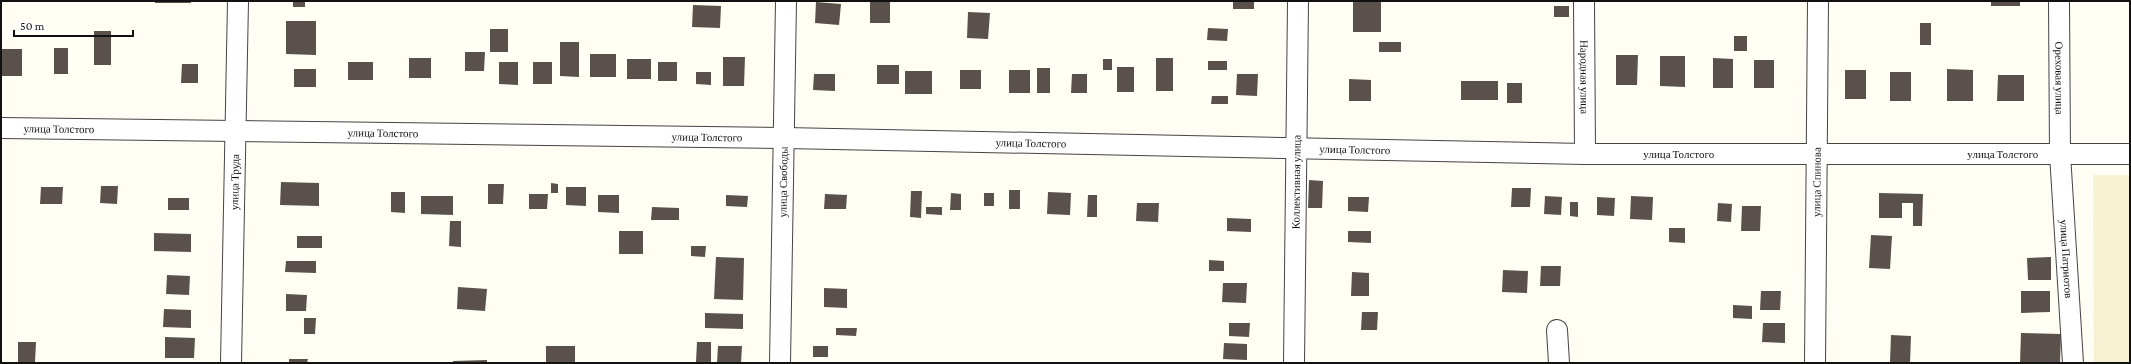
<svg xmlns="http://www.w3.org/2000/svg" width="2131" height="364" viewBox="0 0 2131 364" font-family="'Crimson Pro',serif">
<rect width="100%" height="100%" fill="#fffdf4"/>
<path fill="#f6f2d3" d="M 2093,175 L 2130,175 L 2130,363 L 2094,363 Z"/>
<g fill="#5a514c">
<rect x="155" y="1" width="36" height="2"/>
<rect x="293" y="1" width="12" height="6"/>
<rect x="870" y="1" width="20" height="22"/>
<rect x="1233" y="1" width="21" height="8"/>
<rect x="1991" y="1" width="29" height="5"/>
<path d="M 816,2 L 841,4 L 839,25 L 815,23 Z"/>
<rect x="1353" y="2" width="28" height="30"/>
<path d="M 693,5 L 721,6 L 720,28 L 692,27 Z"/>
<rect x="1554" y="6" width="15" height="11"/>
<path d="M 968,12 L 990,13 L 988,39 L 967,38 Z"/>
<path d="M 286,21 L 316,21 L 316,55 L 286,54 Z"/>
<rect x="1920" y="23" width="11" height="22"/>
<path d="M 1208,28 L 1228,29 L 1227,41 L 1207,40 Z"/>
<rect x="490" y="29" width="18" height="23"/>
<rect x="94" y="31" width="17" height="34"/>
<rect x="1734" y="36" width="13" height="15"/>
<path d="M 560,42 L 579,42 L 579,77 L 560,76 Z"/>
<rect x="1379" y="42" width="22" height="10"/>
<rect x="54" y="48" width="14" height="26"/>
<rect x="1" y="49" width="21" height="27"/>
<path d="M 465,52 L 485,52 L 484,71 L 465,71 Z"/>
<rect x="590" y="54" width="26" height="23"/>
<path d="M 1616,55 L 1638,55 L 1637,85 L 1616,85 Z"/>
<path d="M 1660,56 L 1685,56 L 1685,87 L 1660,86 Z"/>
<path d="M 723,57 L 745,57 L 744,86 L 723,86 Z"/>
<rect x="409" y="58" width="22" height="20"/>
<rect x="1156" y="58" width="17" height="33"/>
<path d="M 1713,58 L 1733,59 L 1733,88 L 1713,88 Z"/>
<rect x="627" y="59" width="24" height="20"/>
<rect x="1103" y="59" width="9" height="11"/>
<rect x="1754" y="60" width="20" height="28"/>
<rect x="1208" y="61" width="19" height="9"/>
<rect x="348" y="62" width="25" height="18"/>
<path d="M 499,62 L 518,62 L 518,85 L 499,84 Z"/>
<rect x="533" y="62" width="19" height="22"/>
<rect x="658" y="62" width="19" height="19"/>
<path d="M 182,64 L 198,64 L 198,83 L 181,83 Z"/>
<rect x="877" y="65" width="22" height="19"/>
<rect x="1117" y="67" width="17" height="25"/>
<rect x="1037" y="68" width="13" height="25"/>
<rect x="294" y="69" width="22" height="18"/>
<path d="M 1947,69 L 1973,70 L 1973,101 L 1947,101 Z"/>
<rect x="960" y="70" width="21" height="19"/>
<rect x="1009" y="70" width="21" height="23"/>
<rect x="1845" y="70" width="21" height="29"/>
<rect x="905" y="71" width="27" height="23"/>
<path d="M 696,72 L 711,72 L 711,85 L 696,84 Z"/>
<rect x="1890" y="72" width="21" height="29"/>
<path d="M 814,74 L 835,74 L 835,91 L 813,90 Z"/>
<path d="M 1072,74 L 1087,74 L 1087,93 L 1071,93 Z"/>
<path d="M 1237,74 L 1258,74 L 1257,96 L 1236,95 Z"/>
<path d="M 1998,75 L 2024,75 L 2024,101 L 1997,101 Z"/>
<path d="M 1349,79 L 1371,80 L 1371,101 L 1349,101 Z"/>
<rect x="1461" y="81" width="37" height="19"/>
<rect x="1507" y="83" width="15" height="20"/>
<path d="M 1212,96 L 1228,96 L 1228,104 L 1211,104 Z"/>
<path d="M 1309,180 L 1323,181 L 1322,208 L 1308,208 Z"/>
<path d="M 281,182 L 319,183 L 319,206 L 280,205 Z"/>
<path d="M 551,183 L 558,184 L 558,193 L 551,193 Z"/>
<path d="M 488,184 L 504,184 L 503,204 L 488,204 Z"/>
<path d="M 101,186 L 118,186 L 117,204 L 100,203 Z"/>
<path d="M 41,187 L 63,187 L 62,204 L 40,204 Z"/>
<path d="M 566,187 L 586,187 L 586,206 L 566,205 Z"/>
<path d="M 1512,188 L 1531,188 L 1530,207 L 1511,207 Z"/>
<rect x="1009" y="190" width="11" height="19"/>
<path d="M 911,191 L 922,191 L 921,218 L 910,217 Z"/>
<path d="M 391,192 L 405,192 L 405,213 L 391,212 Z"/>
<path d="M 1048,192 L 1071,193 L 1070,215 L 1047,214 Z"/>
<path d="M 951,193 L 961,194 L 961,210 L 950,210 Z"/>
<rect x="984" y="193" width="10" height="13"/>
<path d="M 1879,193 L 1923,194 L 1922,226 L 1913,226 L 1913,203 L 1902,203 L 1902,218 L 1879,218 Z"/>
<path d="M 529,194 L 548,194 L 547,209 L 529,209 Z"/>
<path d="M 825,194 L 847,195 L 846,209 L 824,209 Z"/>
<path d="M 598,195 L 619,195 L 619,213 L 598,212 Z"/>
<path d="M 726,195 L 748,196 L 747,207 L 726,206 Z"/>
<path d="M 1088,195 L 1097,195 L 1097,217 L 1087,217 Z"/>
<path d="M 421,196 L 453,196 L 453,215 L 421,214 Z"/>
<path d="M 1545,196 L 1562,197 L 1561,215 L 1544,214 Z"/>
<path d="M 1631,196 L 1653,197 L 1652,220 L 1630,219 Z"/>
<path d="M 1348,197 L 1369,197 L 1368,212 L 1348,211 Z"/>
<path d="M 1597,197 L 1615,198 L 1614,216 L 1597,215 Z"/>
<rect x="168" y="198" width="21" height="12"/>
<path d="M 1570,202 L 1578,202 L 1578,217 L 1570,216 Z"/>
<path d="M 1137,203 L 1159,203 L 1158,222 L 1136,221 Z"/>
<path d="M 1718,203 L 1732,204 L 1731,222 L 1717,221 Z"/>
<path d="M 1742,206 L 1761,206 L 1760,231 L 1741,231 Z"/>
<path d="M 652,207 L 679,208 L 679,220 L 651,220 Z"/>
<path d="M 926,207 L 942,207 L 942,215 L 926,214 Z"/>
<path d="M 1227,218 L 1251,219 L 1251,232 L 1227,231 Z"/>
<path d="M 450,221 L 461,221 L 461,247 L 449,246 Z"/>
<path d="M 1669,228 L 1685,228 L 1685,243 L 1669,242 Z"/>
<rect x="619" y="231" width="24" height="23"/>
<path d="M 1348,231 L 1371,231 L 1371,243 L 1348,242 Z"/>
<path d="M 154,233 L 191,234 L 191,252 L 154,251 Z"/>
<path d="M 1871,235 L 1892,236 L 1890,269 L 1869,268 Z"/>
<rect x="297" y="236" width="25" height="12"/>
<path d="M 691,246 L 706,246 L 705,257 L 691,256 Z"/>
<path d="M 716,257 L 744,258 L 743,300 L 714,299 Z"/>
<path d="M 2051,257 L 2051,280 L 2028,280 L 2027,258 Z"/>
<path d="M 1209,260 L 1224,261 L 1224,271 L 1209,271 Z"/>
<path d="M 286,261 L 316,261 L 316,273 L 285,272 Z"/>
<path d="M 1541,266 L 1561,266 L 1560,286 L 1540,286 Z"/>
<path d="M 1503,270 L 1528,271 L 1527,293 L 1502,292 Z"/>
<path d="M 1352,272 L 1369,273 L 1369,296 L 1351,296 Z"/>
<path d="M 167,275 L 190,276 L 189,295 L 166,294 Z"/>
<path d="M 1223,283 L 1247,283 L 1246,303 L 1222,302 Z"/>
<path d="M 458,287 L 487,289 L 485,311 L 457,309 Z"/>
<path d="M 824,288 L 847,289 L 847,308 L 824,307 Z"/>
<path d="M 1761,291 L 1781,291 L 1780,310 L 1760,310 Z"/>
<path d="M 2021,291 L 2050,291 L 2050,312 L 2021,313 Z"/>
<path d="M 286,294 L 307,295 L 306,311 L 286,311 Z"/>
<path d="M 1733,305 L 1752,306 L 1752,319 L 1733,318 Z"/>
<path d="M 164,309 L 191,310 L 191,328 L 163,327 Z"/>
<path d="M 1362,312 L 1378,312 L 1377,330 L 1361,330 Z"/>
<path d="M 705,313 L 743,314 L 743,329 L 705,328 Z"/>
<path d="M 304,318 L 316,318 L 315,334 L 304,334 Z"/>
<path d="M 1229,323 L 1250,323 L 1249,337 L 1229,336 Z"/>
<path d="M 1763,323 L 1785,323 L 1785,343 L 1762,342 Z"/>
<path d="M 836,328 L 857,328 L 856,336 L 836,335 Z"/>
<path d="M 2021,333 L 2061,334 L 2060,363 L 2020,363 Z"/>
<path d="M 1891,335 L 1911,336 L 1910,363 L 1890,362 Z"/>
<path d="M 165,337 L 195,338 L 194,358 L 165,358 Z"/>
<path d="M 18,342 L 36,342 L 35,362 L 18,362 Z"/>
<path d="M 697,342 L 711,342 L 711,362 L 696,362 Z"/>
<path d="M 1224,343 L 1247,344 L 1247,360 L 1223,359 Z"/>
<rect x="546" y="346" width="29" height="17"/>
<path d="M 718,346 L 742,346 L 741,363 L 717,363 Z"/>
<rect x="813" y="346" width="15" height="11"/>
<path d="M 289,359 L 308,359 L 307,363 L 289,363 Z"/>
<path d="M 487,360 L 487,363 L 453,363 L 453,361 Z"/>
</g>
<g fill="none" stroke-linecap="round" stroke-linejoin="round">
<defs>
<g id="minor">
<path id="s1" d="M 1584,1 L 1585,154"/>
<path id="s2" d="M 2059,1 L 2060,154 L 2073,363"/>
<path id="s3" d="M 1,128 L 785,138 L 1585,154 L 2130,154"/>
<path d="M 1557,330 L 1559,363"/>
<path id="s4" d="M 231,363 L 238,1"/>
<path id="s5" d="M 780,363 L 786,1"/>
<path id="s6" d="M 1294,363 L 1298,1"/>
<path id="s7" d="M 1815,363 L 1818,1"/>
</g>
</defs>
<use href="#minor" stroke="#444" stroke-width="22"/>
<use href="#minor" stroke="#fff" stroke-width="20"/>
</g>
<g text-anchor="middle" stroke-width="4" stroke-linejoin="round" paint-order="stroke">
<g font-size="11" fill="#111" stroke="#fff">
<text dy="4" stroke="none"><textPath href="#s1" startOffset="76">Народная улица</textPath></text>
<text dy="4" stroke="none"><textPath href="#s2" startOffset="77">Ореховая улица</textPath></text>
<text dy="4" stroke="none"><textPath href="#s3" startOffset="58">улица Толстого</textPath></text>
<text dy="4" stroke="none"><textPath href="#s3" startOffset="382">улица Толстого</textPath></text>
<text dy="4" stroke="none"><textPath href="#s3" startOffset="706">улица Толстого</textPath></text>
<text dy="4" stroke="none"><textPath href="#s3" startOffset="1030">улица Толстого</textPath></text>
<text dy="4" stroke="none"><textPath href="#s3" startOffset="1354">улица Толстого</textPath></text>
<text dy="4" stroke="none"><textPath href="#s3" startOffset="1678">улица Толстого</textPath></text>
<text dy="4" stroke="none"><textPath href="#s3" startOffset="2002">улица Толстого</textPath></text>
<text dy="4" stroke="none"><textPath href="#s4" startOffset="181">улица Труда</textPath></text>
<text dy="4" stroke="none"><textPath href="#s5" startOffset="181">улица Свободы</textPath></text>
<text dy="4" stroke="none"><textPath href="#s6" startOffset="181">Коллективная улица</textPath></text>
<text dy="4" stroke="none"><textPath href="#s7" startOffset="181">улица Спинова</textPath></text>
<text dy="4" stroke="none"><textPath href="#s2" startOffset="258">улица Патриотов</textPath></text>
</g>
</g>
<rect width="2131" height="364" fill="none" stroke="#111111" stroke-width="4"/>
<path d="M14 30v6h119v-6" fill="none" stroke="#111111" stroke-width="2"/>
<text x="20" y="30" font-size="12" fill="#111111" stroke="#ffffff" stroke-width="3" paint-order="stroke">50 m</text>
</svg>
